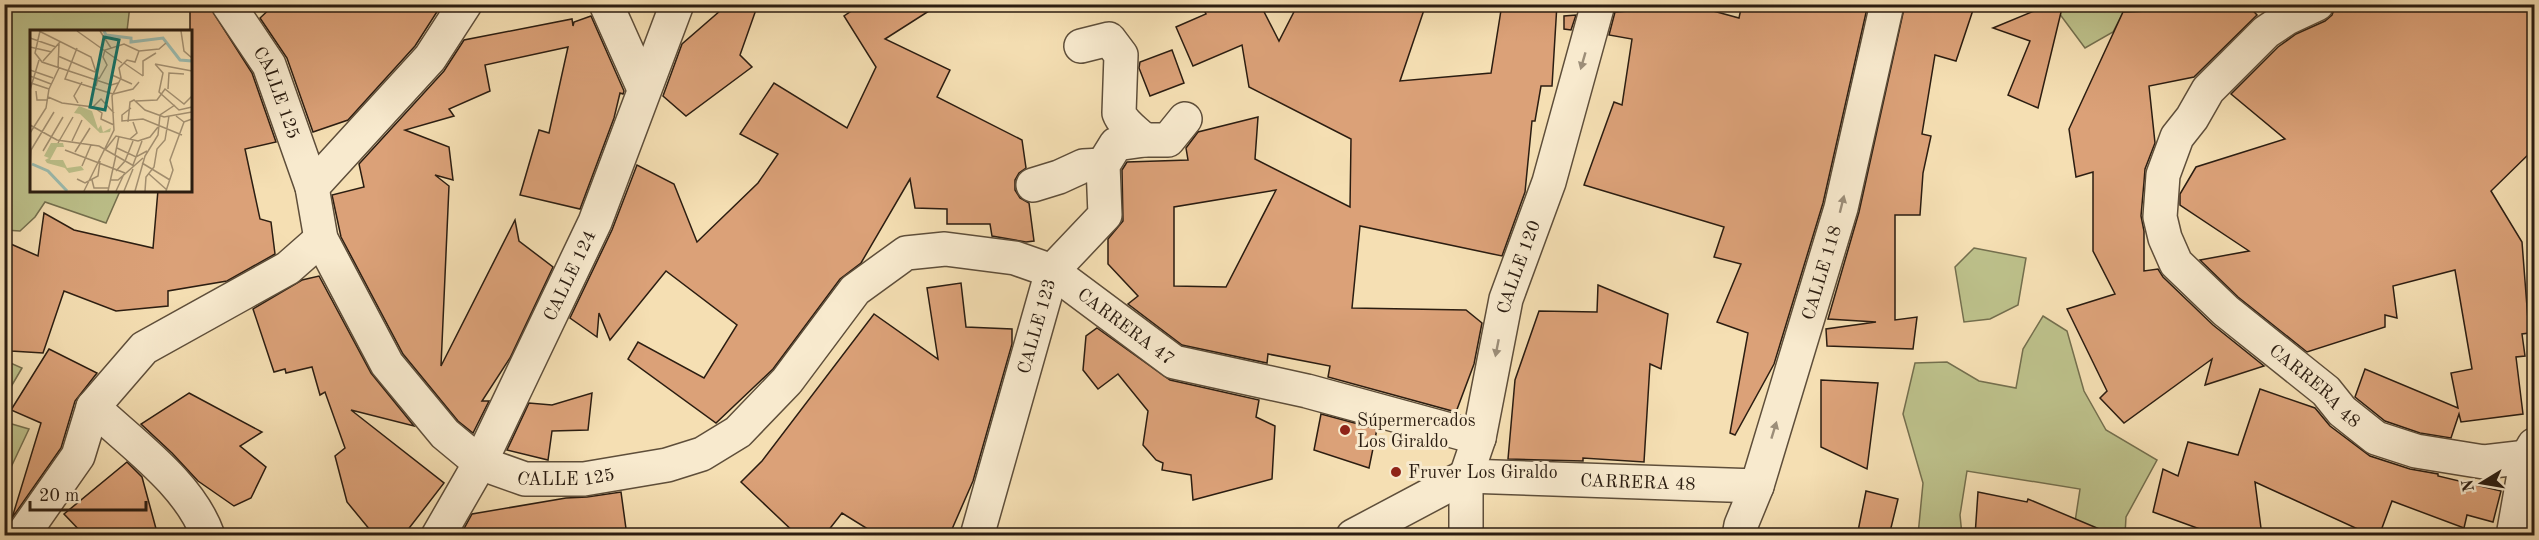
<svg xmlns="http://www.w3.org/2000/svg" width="2539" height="540" viewBox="0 0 2539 540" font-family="'Old Standard TT',serif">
<rect width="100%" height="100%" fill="#f5dfb3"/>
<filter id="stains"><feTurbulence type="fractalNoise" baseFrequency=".00333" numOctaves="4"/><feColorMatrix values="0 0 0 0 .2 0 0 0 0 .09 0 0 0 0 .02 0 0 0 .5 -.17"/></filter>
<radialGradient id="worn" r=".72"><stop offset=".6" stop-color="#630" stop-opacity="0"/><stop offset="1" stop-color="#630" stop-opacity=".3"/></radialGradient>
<g fill="#bdc18b" stroke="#746f4e" stroke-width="1.5">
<path d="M 4,5 L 130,5 L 127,31 L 32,32 L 32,190 L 120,191 L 106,223 L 45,202 L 35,217 L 20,231 L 5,230 Z"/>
<path d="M 2053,5 L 2127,5 L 2113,32 L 2085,48 Z"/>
<path d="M 1974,248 L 2026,258 L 2018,305 L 1990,319 L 1964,322 L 1955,267 Z"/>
<path d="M 2043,316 L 2067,331 L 2084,391 L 2106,430 L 2157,460 L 2126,517 L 2125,535 L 2073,535 L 2080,489 L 1967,471 L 1960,515 L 1962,535 L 1918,535 L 1923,483 L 1903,414 L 1915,363 L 1947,362 L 1979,381 L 2016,388 L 2023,349 Z"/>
<path d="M 6,361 L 22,368 L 5,397 L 4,362 Z"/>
<path d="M 5,422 L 29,429 L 5,480 L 4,422 Z"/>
</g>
<g fill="#dba178" stroke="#2b1d11" stroke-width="1.5" fill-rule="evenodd">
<path d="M 190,4 L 208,4 L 252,73 L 276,142 L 245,149 L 260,219 L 271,222 L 275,254 L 227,281 L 168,291 L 168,306 L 116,311 L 64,291 L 43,353 L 11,351 L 4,319 L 4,241 L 38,256 L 44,213 L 74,230 L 153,248 L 158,190 L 190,190 Z"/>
<path d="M 275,4 L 442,4 L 415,46 L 348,120 L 313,132 L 287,58 L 260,18 Z"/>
<path d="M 728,4 L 758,4 L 740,55 L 752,67 L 686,116 L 663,96 L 682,44 Z"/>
<path d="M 862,4 L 940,4 L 885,39 L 950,70 L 937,97 L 1022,140 L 1026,168 L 1019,173 L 1015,180 L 1015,190 L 1020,198 L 1029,203 L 1034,241 L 1026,242 L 992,236 L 990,224 L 947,224 L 947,209 L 915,208 L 910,179 L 861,263 L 840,279 L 773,369 L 716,423 L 628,359 L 638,342 L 704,378 L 737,325 L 666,271 L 610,340 L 599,313 L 597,337 L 570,318 L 612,230 L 637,165 L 674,184 L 697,242 L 758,183 L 778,154 L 740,134 L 774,83 L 847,128 L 876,67 L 844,16 Z"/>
<path d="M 1201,4 L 1260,4 L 1279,41 L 1298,4 L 1426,4 L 1400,81 L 1491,73 L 1502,4 L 1557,4 L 1552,86 L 1541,86 L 1535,121 L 1532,121 L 1525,192 L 1502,256 L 1360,226 L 1352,308 L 1466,310 L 1482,323 L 1474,364 L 1456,412 L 1328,377 L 1330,366 L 1268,354 L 1267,363 L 1182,345 L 1128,304 L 1138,296 L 1108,264 L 1108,239 L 1123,221 L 1122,170 L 1127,162 L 1188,160 L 1186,148 L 1198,132 L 1258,117 L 1255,159 L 1350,207 L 1351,139 L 1249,87 L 1242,45 L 1193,66 L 1176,27 L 1206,14 ZM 1276,190 L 1226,287 L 1174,286 L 1174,207 Z"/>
<path d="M 1742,4 L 1868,4 L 1823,203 L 1774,364 L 1735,435 L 1730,433 L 1748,333 L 1717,322 L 1741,264 L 1714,257 L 1724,227 L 1584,185 L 1614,102 L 1622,105 L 1632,39 L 1609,35 L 1615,12 L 1695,6 L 1739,18 Z"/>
<path d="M 1905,4 L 1975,4 L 1956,61 L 1935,55 L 1922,134 L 1931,136 L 1923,173 L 1920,215 L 1895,215 L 1895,320 L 1917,317 L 1913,349 L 1827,346 L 1826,329 L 1876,322 L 1828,319 L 1859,212 Z"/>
<path d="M 2051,4 L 2063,4 L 2038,108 L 2008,95 L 2030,41 L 1993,28 Z"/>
<path d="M 2175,4 L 2247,4 L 2257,15 L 2194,77 L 2149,86 L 2155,143 L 2145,169 L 2144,182 L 2141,216 L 2144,231 L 2144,271 L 2158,269 L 2163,277 L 2213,325 L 2264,366 L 2205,385 L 2212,359 L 2124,423 L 2100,398 L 2107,391 L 2067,309 L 2115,294 L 2093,251 L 2093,172 L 2076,177 L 2069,129 L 2123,12 L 2175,10 Z"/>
<path d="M 2354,4 L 2529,4 L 2535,35 L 2535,148 L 2491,191 L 2522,242 L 2529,333 L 2522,334 L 2525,356 L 2516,357 L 2523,414 L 2461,422 L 2459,414 L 2451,438 L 2420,433 L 2385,421 L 2355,397 L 2365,369 L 2458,408 L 2451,373 L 2472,369 L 2455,270 L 2393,286 L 2397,318 L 2385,315 L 2385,327 L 2307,352 L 2238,297 L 2200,260 L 2249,251 L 2180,205 L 2180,194 L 2196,167 L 2285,139 L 2231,94 L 2278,47 L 2296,34 L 2325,21 L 2332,15 L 2335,7 Z"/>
<path d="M 1576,15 L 1571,30 L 1564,29 L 1564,16 Z"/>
<path d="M 591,16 L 624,91 L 623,94 L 620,93 L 614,118 L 580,209 L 520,195 L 539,130 L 549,133 L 568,47 L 485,65 L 490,91 L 449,109 L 454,116 L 405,130 L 449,147 L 453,180 L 435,175 L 449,186 L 441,366 L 515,220 L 519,241 L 553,267 L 510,358 L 482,401 L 489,401 L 473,433 L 458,421 L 403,354 L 341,237 L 332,195 L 364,187 L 359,164 L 444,71 L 464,40 L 572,19 L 573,26 L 574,22 Z"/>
<path d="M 1172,50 L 1184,83 L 1150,96 L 1139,68 L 1140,62 Z"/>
<path d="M 319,276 L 371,373 L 414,426 L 351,410 L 444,483 L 403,536 L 375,536 L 347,502 L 335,456 L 345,448 L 325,392 L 320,395 L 312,367 L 286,373 L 285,369 L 274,372 L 253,309 L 302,280 Z"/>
<path d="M 961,283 L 966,327 L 1012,329 L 1012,344 L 973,481 L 949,536 L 879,536 L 842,513 L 824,536 L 798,536 L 741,482 L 762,461 L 874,314 L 938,359 L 927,288 Z"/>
<path d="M 1598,285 L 1668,314 L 1661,369 L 1650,364 L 1644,462 L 1583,458 L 1583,461 L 1508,459 L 1515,380 L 1539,311 L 1597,312 Z"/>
<path d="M 1097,328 L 1170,380 L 1259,400 L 1256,417 L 1275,426 L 1272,479 L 1193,500 L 1191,475 L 1162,470 L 1163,463 L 1156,460 L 1143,445 L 1148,411 L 1118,374 L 1098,389 L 1083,370 L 1086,336 Z"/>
<path d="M 49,349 L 97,373 L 75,401 L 61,448 L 12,518 L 41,423 L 11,410 Z"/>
<path d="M 1821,380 L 1878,383 L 1867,469 L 1821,447 Z"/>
<path d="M 2260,389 L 2315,408 L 2330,426 L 2370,456 L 2410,469 L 2438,474 L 2438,476 L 2501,491 L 2493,522 L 2467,515 L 2464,528 L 2392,501 L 2379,536 L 2373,536 L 2255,482 L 2262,536 L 2219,536 L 2153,512 L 2163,469 L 2178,476 L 2188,442 L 2238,455 Z"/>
<path d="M 189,393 L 262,432 L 240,446 L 266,467 L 251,498 L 234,506 L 198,481 L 172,453 L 141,424 Z"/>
<path d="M 592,393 L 588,430 L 552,431 L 548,460 L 507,450 L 529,403 L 552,405 Z"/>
<path d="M 1321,414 L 1377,429 L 1369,468 L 1314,450 Z"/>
<path d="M 127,462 L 142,477 L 158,536 L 85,536 L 64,514 Z"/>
<path d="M 1866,491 L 1898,499 L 1889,536 L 1857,536 Z"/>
<path d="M 621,492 L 627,536 L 460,536 L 472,514 L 566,498 L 587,497 Z"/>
<path d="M 1978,492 L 2027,502 L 2028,499 L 2116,536 L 1975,536 Z"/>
</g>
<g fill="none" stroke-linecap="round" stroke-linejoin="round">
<defs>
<g id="minor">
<path id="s1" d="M 228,4 L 269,65 L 312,187 L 321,239 L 387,364 L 445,434 L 480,463 L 525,479 L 584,479 L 667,465 L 702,454 L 738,432 L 787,381 L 855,290 L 906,253 L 945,249 L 1015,258 L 1052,271 L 1174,362 L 1307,391 L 1479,438"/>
<path d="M 606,4 L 644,89"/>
<path id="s2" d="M 2317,4 L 2287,18 L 2266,32 L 2208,90 L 2192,118 L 2177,137 L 2163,175 L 2160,217 L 2165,238 L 2176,263 L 2226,311 L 2326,391 L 2342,411 L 2376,438 L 2416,451 L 2484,462 L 2527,457"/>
<path d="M 1081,46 L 1109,39 L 1121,55 L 1119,113 C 1123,124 1135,131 1144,140"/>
<path d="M 1033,185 L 1059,177 L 1083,166 L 1103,165"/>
<path d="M 312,187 L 430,58 L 465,4"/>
<path d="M 93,407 C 132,444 190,484 208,536"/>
<path d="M 22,536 L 78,456 L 93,407 L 144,348 L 288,268 L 321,239"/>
<path id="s3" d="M 438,536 L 480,463 L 595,222 L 677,4"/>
<path id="s4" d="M 977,536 L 1052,271 L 1105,215 L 1103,165 L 1116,144 L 1144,140 L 1168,140 L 1185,119"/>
<path id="s5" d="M 1466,536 L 1466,476 L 1479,438 L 1506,299 L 1549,182 L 1598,4"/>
<path d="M 1739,536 L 1741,525 L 1757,486"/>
<path d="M 2513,536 L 2527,457 L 2534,445"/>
</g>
<g id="tertiary">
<path id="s6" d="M 1353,536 L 1466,476 L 1757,486 L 1841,208 L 1887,4"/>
</g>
</defs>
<use href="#minor" stroke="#5e4e3a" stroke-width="36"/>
<use href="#tertiary" stroke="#5e4e3a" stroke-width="36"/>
<use href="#minor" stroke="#f8eace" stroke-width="33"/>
<use href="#tertiary" stroke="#f8eace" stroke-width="33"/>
</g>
<defs><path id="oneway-solid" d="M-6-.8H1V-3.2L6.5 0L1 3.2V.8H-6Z" transform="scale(1.5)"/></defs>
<g fill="#9c8e79">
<use href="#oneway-solid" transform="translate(1583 61) rotate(106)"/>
<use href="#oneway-solid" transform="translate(1842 204) rotate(-76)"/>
<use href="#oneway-solid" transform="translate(1497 348) rotate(101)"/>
<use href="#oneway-solid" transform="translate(1774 430) rotate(-73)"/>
</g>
<g fill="#8f2418" stroke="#f8eace" stroke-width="2">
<circle cx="1345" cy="430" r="6"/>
<circle cx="1396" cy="472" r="6"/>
</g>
<g text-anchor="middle" stroke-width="6" stroke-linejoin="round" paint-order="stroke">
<g font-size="18" fill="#2b1d11" stroke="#f8eace">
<text dy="6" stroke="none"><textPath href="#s1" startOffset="102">CALLE 125</textPath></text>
<text dy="6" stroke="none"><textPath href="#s5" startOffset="276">CALLE 120</textPath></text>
<text dy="6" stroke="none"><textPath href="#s6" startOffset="642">CALLE 118</textPath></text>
<text dy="6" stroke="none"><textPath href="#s3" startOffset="292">CALLE 124</textPath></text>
<text dy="6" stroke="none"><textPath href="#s1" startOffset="1292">CARRERA 47</textPath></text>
<text dy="6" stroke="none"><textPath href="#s4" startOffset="218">CALLE 123</textPath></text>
<text dy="6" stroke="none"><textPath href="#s2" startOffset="514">CARRERA 48</textPath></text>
<text dy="6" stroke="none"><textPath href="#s1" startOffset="622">CALLE 125</textPath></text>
<text dy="6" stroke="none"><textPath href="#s6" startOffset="300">CARRERA 48</textPath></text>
</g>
<g font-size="18" fill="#2b1d11" stroke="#f8eace" text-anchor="start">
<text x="1357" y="426">Súpermercados<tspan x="1357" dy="21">Los Giraldo</tspan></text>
<text x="1408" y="478">Fruver Los Giraldo</text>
</g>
</g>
<g transform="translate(30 30)">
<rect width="162" height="162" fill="#f5dfb3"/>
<path d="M 49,76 L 62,81 L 68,99 L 71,95 L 73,102 L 81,98 L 80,102 L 70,103 L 50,84 L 44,83 ZM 21,113 L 33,113 L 34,117 L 27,117 L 20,130 L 33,130 L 37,138 L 51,136 L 54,140 L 39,143 L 35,138 L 17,133 L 15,130 L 19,128 L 14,126 Z" fill="#bdc18b"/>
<path fill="none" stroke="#9cbcb0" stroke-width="3" d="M 74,1 L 76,5 L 101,8 L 101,12 L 133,8 L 150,30 L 162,31M 2,134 L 18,141 L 37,161"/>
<path fill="none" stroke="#a49172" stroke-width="1.5" d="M 9,1 L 61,27 L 68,48 L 66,56M 10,1 L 5,23 L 12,32 L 81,55 L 88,53M 47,1 L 92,33M 70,1 L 81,18M 151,1 L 154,21 L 162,28M 0,8 L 26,17M 0,17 L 22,22M 47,18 L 35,49 L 83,64M 109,21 L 129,19 L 136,13M 28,26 L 65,42M 13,31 L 30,12M 94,33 L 113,46M 125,34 L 133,43 L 129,62 L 149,80 L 162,77M 125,34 L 162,41M 28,38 L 29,14M 0,40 L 23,48M 82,45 L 102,54M 0,46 L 21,54M 113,46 L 113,31 L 126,23M 69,49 L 77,35 L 73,27 L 75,20 L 94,14 L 109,21M 1,53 L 19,59M 138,59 L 139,43 L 154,44M 0,60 L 9,30M 6,61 L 7,70 L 18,70M 83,64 L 103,59 L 109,52M 18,67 L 32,73 L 63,77 L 72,83 L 71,89 L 84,95M 106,71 L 127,70 L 135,59 L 154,74 L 162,66M 48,73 L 44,66 L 52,52M 63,77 L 71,69 L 84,83M 101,78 L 92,85 L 92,91 L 113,89 L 152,105M 146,86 L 154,92 L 162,89M 98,92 L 100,72 L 104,70 L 115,80 L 134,87 L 162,82M 0,95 L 27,110 L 69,116 L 104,136M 0,103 L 16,78 L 19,59 L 29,38M 100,109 L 107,103 L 103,92M 42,111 L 52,90M 28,113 L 43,87M 87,118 L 106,127 L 117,121M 35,120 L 95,143M 75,120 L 86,106 L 108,111 L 120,107 L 128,97M 13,121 L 33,87M 45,122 L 60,98M 85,125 L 89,106M 112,133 L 140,150M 103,135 L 112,111M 52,136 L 61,115M 0,138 L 1,120 L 24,82M 86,141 L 95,131 L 103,111M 119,144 L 137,160M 47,149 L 55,153 L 68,146 L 70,131M 62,150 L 64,158 L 79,158M 81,150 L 88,150 L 113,128M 54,161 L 84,100 L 82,66 L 91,48 L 89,38 L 97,30 L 105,32 L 109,21M 78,161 L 86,125M 86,161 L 94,144M 94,161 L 103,139M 105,161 L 115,126 L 128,105 L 130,85 L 145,75M 115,161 L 116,147 L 124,137 L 127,119 L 135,110 L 139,86M 136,161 L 143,140 L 140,130 L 154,92"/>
<path fill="#0f766e" fill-opacity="0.15" stroke="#0f766e" stroke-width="3" d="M 74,7 L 89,10 L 75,80 L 60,77 Z"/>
<rect width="162" height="162" fill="none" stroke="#2b1d11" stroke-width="3"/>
</g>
<rect width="2539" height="540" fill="none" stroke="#f5dfb3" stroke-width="24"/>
<rect x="6" y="6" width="2527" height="528" fill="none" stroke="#2b1d11" stroke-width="3"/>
<rect x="12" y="12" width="2515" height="516" fill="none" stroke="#2b1d11" stroke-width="1.5"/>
<g transform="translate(2482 483) rotate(259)" stroke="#f8eace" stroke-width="4.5" paint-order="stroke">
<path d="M0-4.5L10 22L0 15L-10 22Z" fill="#2b1d11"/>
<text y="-9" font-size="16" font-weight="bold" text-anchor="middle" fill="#2b1d11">N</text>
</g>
<path d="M30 501v9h116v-9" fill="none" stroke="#2b1d11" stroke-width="3"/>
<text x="39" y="501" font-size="18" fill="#2b1d11" stroke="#f8eace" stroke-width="4.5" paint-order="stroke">20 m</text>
<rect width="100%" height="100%" filter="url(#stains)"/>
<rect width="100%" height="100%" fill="url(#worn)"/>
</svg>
